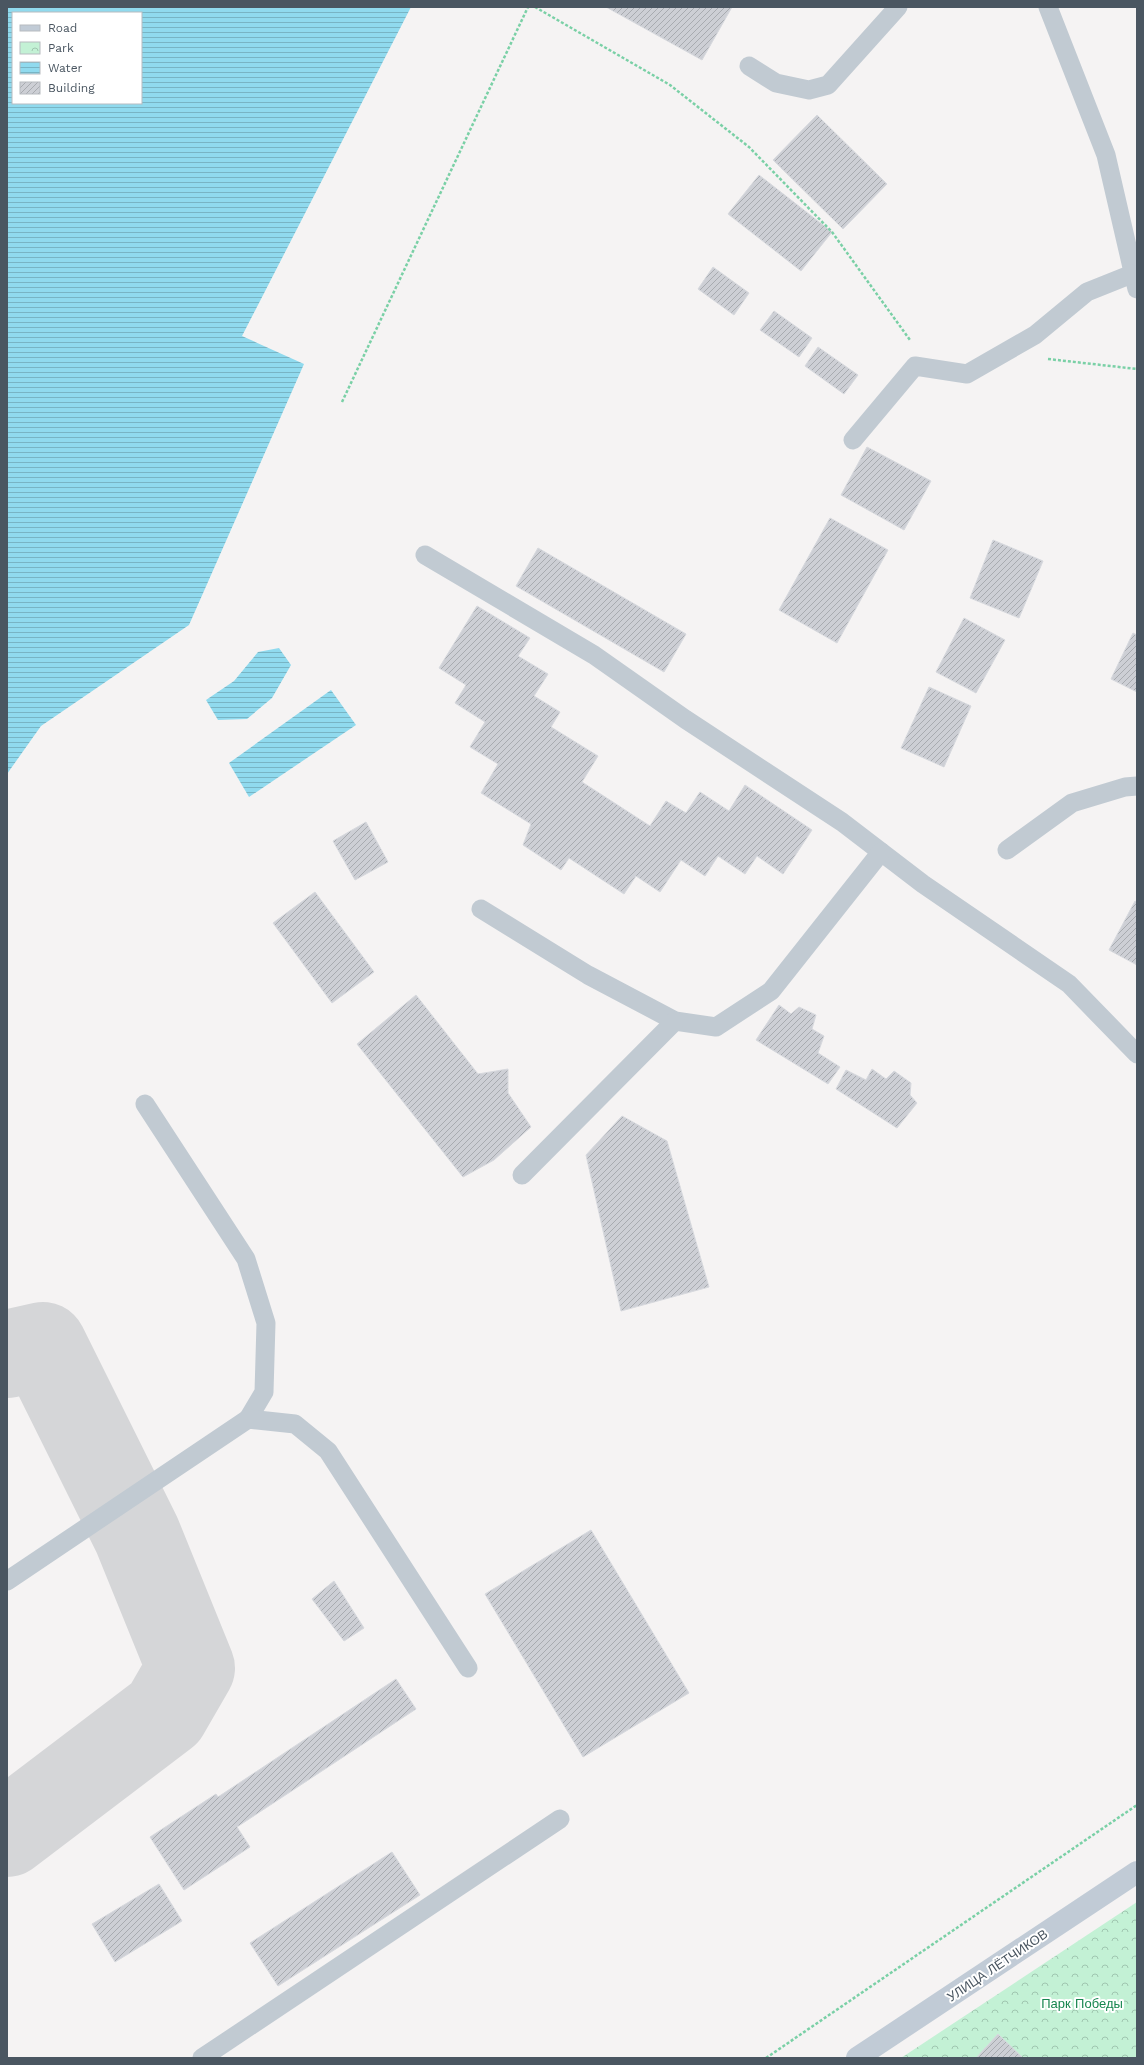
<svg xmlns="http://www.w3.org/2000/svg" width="1144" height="2065" viewBox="0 0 1144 2065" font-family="'Work Sans',sans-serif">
<defs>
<pattern id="park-crowns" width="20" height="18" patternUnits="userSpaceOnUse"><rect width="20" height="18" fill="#c3f1d5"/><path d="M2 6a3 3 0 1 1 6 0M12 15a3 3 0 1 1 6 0" fill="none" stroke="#a0c6b0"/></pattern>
<pattern id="water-rules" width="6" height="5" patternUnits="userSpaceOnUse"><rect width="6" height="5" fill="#90daee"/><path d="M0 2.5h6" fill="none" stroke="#78b4c4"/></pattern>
<pattern id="building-hatch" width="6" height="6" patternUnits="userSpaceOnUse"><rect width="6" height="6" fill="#cdcfd5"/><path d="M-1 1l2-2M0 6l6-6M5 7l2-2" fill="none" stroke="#a8abb0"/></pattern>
</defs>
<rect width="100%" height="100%" fill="#f5f3f3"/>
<path fill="url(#park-crowns)" d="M 1137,1902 L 1137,2058 L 901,2058 Z"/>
<g fill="url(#water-rules)" fill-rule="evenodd">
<path d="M 7,7 L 411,7 L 242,336 L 304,364 L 189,625 L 41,726 L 7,774 ZM 13,13 L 141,13 L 141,103 L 13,103 Z"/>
<path d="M 279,648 L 291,665 L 272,698 L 247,719 L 218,720 L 206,700 L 234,681 L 258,652 Z"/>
<path d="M 331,690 L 356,725 L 249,797 L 229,763 Z"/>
</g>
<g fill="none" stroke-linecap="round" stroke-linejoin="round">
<path stroke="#d5d6d8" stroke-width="88" d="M 7,1354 L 43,1346 L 137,1535 L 191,1668 L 165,1713 L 7,1833"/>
</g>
<g fill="url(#building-hatch)" stroke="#d7d9de">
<path d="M 606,7 L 732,7 L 702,60 Z"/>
<path d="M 817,115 L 887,184 L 843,229 L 773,160 Z"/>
<path d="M 759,175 L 832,232 L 801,271 L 728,214 Z"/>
<path d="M 713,267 L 749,293 L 734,315 L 698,289 Z"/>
<path d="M 774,311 L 812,338 L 799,357 L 760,330 Z"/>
<path d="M 818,347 L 858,375 L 844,394 L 805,366 Z"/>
<path d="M 867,447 L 931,481 L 904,530 L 841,495 Z"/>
<path d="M 830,518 L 888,550 L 837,643 L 779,610 Z"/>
<path d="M 993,540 L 1043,561 L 1019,618 L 970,598 Z"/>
<path d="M 538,548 L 686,634 L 664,672 L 516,586 Z"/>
<path d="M 477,606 L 530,638 L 518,656 L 548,674 L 534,696 L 560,712 L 551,727 L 598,756 L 582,782 L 650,826 L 666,801 L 686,813 L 700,792 L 729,811 L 745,785 L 812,830 L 783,874 L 757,856 L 745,874 L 718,856 L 705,876 L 681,860 L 660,892 L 636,876 L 624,894 L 569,858 L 561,870 L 523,845 L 531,824 L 481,793 L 498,764 L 470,747 L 485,722 L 455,703 L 466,685 L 439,668 Z"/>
<path d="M 964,618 L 1005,640 L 976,693 L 936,672 Z"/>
<path d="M 1133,633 L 1137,635 L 1137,692 L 1111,679 Z"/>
<path d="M 929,687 L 971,706 L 944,767 L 901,748 Z"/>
<path d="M 366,822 L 388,862 L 355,880 L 333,841 Z"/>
<path d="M 315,892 L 374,972 L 332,1003 L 273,923 Z"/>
<path d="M 1135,901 L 1137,902 L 1137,965 L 1109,950 Z"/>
<path d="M 416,995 L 478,1074 L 508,1069 L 508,1093 L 531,1127 L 494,1160 L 463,1177 L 357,1044 Z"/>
<path d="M 779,1005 L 791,1014 L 799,1007 L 816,1015 L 812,1029 L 824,1036 L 818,1053 L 840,1067 L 828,1084 L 756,1040 Z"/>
<path d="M 872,1069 L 886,1079 L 894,1071 L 911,1083 L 910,1095 L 917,1103 L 897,1128 L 836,1089 L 846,1070 L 866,1080 Z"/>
<path d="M 622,1116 L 667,1141 L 709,1287 L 621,1311 L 586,1155 Z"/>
<path d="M 591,1530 L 689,1693 L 583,1757 L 485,1594 Z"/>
<path d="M 334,1581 L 364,1628 L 344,1641 L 312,1599 Z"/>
<path d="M 396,1679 L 416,1709 L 237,1827 L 250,1847 L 184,1890 L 150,1837 L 216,1794 L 218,1797 Z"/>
<path d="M 392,1852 L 420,1895 L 278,1986 L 250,1943 Z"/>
<path d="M 159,1884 L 182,1921 L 115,1962 L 92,1924 Z"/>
<path d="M 998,2034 L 1023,2058 L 976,2058 Z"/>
</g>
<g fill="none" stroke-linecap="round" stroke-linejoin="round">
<g stroke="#7ad0a6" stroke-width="2.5" stroke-dasharray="3 2" stroke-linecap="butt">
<path d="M 535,7 L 670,85 L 749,147 L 832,232 L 910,340"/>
<path d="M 1048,359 L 1137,369"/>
<path d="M 342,402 L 528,7"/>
<path d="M 766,2058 L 1137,1805"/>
</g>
<g stroke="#c1cad2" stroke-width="19">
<path d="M 1048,7 L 1106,155 L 1137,289"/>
<path d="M 749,66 L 776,83 L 809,90 L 828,85 L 898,7"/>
<path d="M 853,440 L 915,366 L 967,374 L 1035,335 L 1087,292 L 1132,274"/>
<path d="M 425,555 L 594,655 L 685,719 L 842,822 L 923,884 L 1069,984 L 1137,1054"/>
<path d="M 1007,850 L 1072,803 L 1125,787 L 1137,786"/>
<path d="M 481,909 L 588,975 L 675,1021 L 716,1027 L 771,991 L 881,852"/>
<path d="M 145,1104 L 246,1259 L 266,1323 L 264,1392 L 248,1419"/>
<path d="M 522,1175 L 675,1021"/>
<path d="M 7,1581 L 248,1419 L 295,1424 L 328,1451 L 468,1668"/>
<path d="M 202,2058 L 560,1819"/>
</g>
<path stroke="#c1cbd6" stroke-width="22" d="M 857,2058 L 1137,1872"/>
</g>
<g text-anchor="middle" stroke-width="4" stroke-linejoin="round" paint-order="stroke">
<g font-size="13" fill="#4a5661" stroke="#fff">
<text transform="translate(997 1965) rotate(-34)" y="5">УЛИЦА ЛЁТЧИКОВ</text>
</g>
<g font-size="13" fill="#17864f" stroke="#fff">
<text x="1082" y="2008">Парк Победы</text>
</g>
</g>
<rect width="1144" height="2065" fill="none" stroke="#4a5661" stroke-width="16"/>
<rect x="12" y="12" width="130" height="92" fill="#ffffff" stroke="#b7bbc0"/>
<rect x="20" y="25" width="20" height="6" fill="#c1cbd6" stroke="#b7bbc0"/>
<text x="48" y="32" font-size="12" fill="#4a5661">Road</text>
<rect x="20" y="42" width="20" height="12" fill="url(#park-crowns)" stroke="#b7bbc0"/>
<text x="48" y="52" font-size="12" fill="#4a5661">Park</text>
<rect x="20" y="62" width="20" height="12" fill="url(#water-rules)" stroke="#b7bbc0"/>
<text x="48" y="72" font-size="12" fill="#4a5661">Water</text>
<rect x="20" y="82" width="20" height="12" fill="url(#building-hatch)" stroke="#b7bbc0"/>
<text x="48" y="92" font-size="12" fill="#4a5661">Building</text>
</svg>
